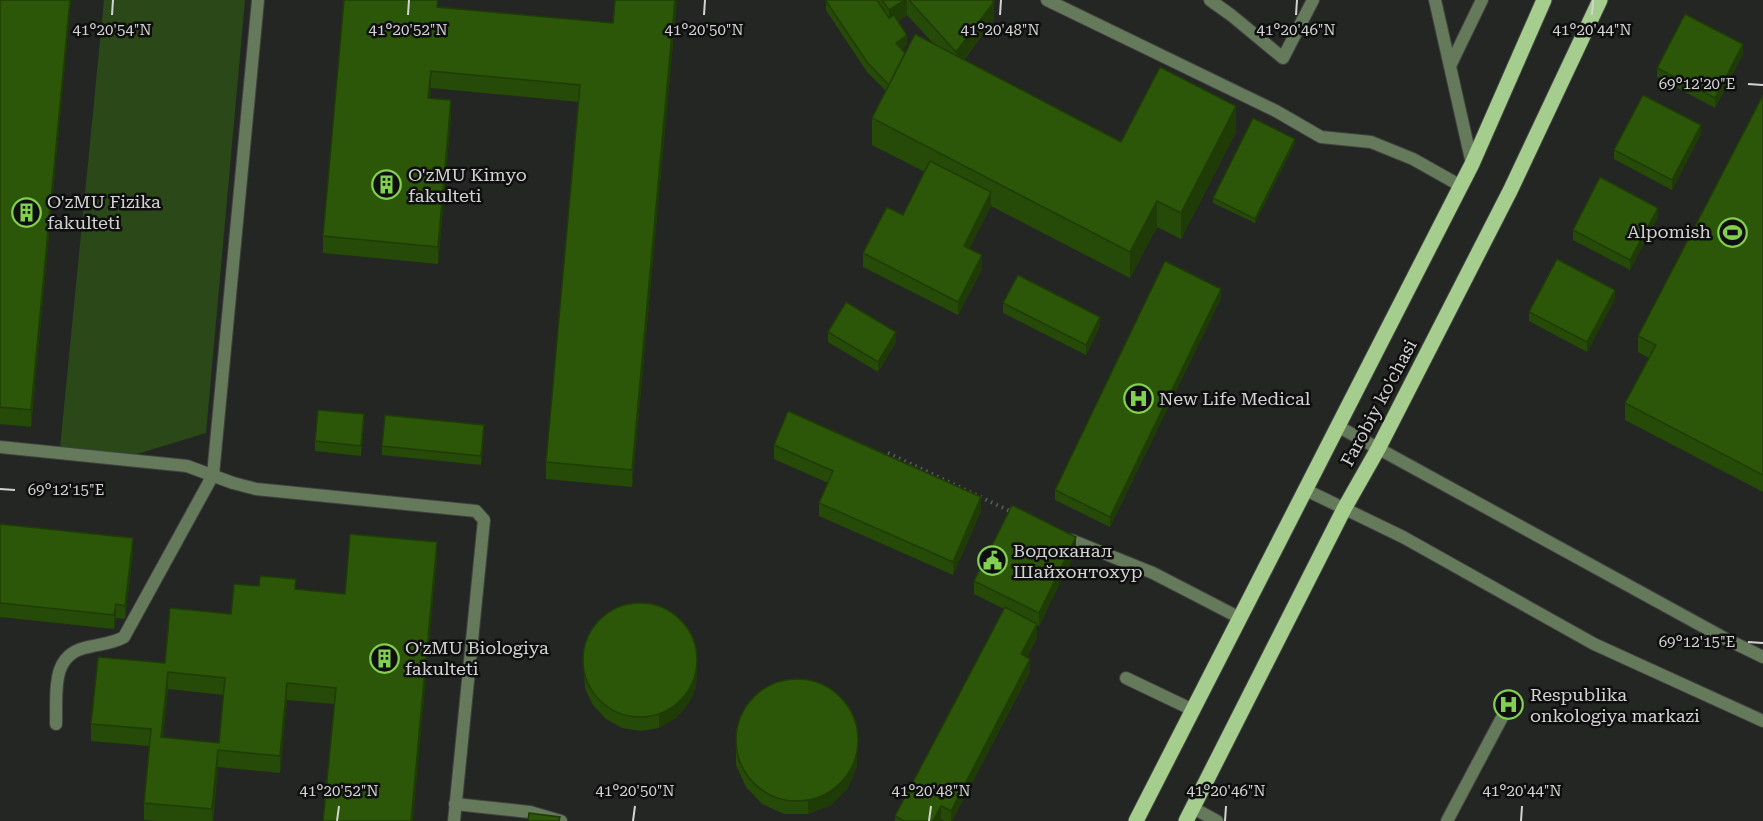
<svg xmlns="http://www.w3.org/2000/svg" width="1763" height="821" viewBox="0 0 1763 821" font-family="'Roboto Serif',serif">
<rect width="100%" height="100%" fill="#242624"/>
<path fill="#2b4818" d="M 104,0 L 245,0 L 206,433 L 137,454 L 60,448 Z"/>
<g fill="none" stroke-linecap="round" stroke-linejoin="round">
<defs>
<g id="service">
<path d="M 1047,0 L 1276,111 L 1321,137 L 1371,142 L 1413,159 L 1461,186"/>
<path d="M 1210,0 L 1231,15 L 1283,58 L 1313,0"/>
<path d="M 1435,0 L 1472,164"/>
<path d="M 1450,66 L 1482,0"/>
<path d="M 1339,427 L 1726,639 L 1763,657"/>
<path d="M 0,447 L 187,466 L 233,483 L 256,489 L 476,511 L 484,520 L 454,821"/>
<path d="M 1306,490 L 1403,537 L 1594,644 L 1763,721"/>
<path d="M 1071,540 L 1153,573 L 1240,618"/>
<path d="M 1126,678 L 1193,710"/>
<path d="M 56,724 C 57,695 50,657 84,648 C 98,644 112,644 124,637 L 213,475 L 258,0"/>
<path d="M 455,804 L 530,812 L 561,821"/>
<path d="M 1193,808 L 1217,821"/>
<path d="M 1447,821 L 1506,710"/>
</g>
<g id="primary">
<path d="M 1136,821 L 1472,164 L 1544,0"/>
<path d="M 1186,821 L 1344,509 L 1378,449 L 1510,191 L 1600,0"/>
</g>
</defs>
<use href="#service" stroke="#404240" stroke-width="14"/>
<use href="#primary" stroke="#404240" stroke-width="17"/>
<path stroke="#5c5e5c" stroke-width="4" stroke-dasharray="1.5 4.5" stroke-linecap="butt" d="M 888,453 L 1014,513"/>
<use href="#service" stroke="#65795b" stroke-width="12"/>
<use href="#primary" stroke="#a4cd8e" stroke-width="15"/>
</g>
<g fill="#264a07" fill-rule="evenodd">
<path d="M 0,0 L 71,0 L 31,427 L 0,424 Z"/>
<path d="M 615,0 L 677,0 L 632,487 L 546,479 L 546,462 L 579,102 L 431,88 L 430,98 L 451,117 L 438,264 L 323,253 L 323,236 L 438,7 L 613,23 Z"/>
<path d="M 827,0 L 992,0 L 994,19 L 964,60 L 1121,142 L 1236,132 L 1181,239 L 1157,227 L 1130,278 L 991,206 L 969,249 L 982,269 L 958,315 L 863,267 L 863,253 L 903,215 L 925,172 L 872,145 L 872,118 L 886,91 L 867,72 L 826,10 L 826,1 ZM 907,15 L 934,44 L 905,53 L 902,49 L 907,45 L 898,21 Z"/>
<path d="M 1743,54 L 1715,108 L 1657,77 L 1657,68 Z"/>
<path d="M 1763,95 L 1763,492 L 1625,420 L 1625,403 L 1649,358 L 1638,352 L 1638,336 Z"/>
<path d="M 1701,134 L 1672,190 L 1614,159 L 1614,150 Z"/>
<path d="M 1295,143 L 1255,223 L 1213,203 L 1213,198 Z"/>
<path d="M 1658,217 L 1630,270 L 1573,240 L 1573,230 Z"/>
<path d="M 1221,298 L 1110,527 L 1055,500 L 1055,490 Z"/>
<path d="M 1615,299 L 1587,352 L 1529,321 L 1529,312 Z"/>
<path d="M 1003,303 L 1100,326 L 1086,355 L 1003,313 Z"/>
<path d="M 828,332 L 896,342 L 878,372 L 828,342 Z"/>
<path d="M 364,424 L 361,456 L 315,451 L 315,441 Z"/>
<path d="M 484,434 L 481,465 L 382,455 L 382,446 Z"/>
<path d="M 774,445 L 981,511 L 953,575 L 819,516 L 819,503 L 828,483 L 774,459 Z"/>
<path d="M 0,524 L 133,552 L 125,619 L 116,618 L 114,629 L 0,617 Z"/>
<path d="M 1076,551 L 1039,626 L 1037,625 L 1037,638 L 1027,657 L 1030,672 L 952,821 L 944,821 L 941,819 L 940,821 L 895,821 L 895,816 L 1004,609 L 974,594 L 974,581 Z"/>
<path d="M 437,559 L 334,704 L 287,700 L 280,773 L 218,767 L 213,821 L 157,821 L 144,820 L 144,803 L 149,746 L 91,741 L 91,724 L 165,663 L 231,614 L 296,589 L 345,594 ZM 168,689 L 224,695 L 219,743 L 163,738 Z"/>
<path d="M 583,656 L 697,668 L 696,687 L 688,704 L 676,718 L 659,728 L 641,731 L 622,728 L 606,719 L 593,705 L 585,688 Z"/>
<path d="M 736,728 L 857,766 L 848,788 L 831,805 L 808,814 L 784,814 L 762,804 L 746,787 L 736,765 Z"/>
</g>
<g fill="#1f3c06">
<path d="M 70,0 L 71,0 L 31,427 L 31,410 Z"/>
<path d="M 675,0 L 677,0 L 632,487 L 632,470 Z"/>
<path d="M 905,0 L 907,0 L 907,15 L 889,27 L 889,10 Z"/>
<path d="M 994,2 L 994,19 L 956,69 L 956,52 Z"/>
<path d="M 907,35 L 907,45 L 896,53 L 896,43 Z"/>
<path d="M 1743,44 L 1743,54 L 1715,108 L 1715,98 Z"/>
<path d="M 431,71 L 431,88 L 428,115 L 428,98 Z"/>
<path d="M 451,100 L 451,117 L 438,264 L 438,247 Z"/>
<path d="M 1236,106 L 1236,132 L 1181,239 L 1181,213 Z"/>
<path d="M 1701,125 L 1701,134 L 1672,190 L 1672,180 Z"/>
<path d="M 1295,139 L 1295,143 L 1255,223 L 1255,219 Z"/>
<path d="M 991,192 L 991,206 L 964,260 L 964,246 Z"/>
<path d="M 1157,201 L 1157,227 L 1130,278 L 1130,252 Z"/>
<path d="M 1658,208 L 1658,217 L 1630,270 L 1630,260 Z"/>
<path d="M 982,255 L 982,269 L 958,315 L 958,302 Z"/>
<path d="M 1221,289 L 1221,298 L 1110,527 L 1110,517 Z"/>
<path d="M 1615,290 L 1615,299 L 1587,352 L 1587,342 Z"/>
<path d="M 1100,317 L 1100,326 L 1086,355 L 1086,345 Z"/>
<path d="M 896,332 L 896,342 L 878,372 L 878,362 Z"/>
<path d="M 364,414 L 364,424 L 361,456 L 361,446 Z"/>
<path d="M 484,425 L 484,434 L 481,465 L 481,456 Z"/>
<path d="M 981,497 L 981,511 L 953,575 L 953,562 Z"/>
<path d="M 1076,537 L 1076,551 L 1039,626 L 1039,613 Z"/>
<path d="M 133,538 L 133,552 L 125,619 L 125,606 Z"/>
<path d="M 437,542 L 437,559 L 413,821 L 411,821 Z"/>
<path d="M 116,604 L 116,618 L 114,629 L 114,615 Z"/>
<path d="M 1037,624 L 1037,638 L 1021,667 L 1021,654 Z"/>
<path d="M 697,654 L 696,687 L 688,704 L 676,718 L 659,728 L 659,714 Z"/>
<path d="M 1030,659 L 1030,672 L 952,821 L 951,821 L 951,811 Z"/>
<path d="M 168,672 L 168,689 L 161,754 L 161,737 Z"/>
<path d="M 287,683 L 287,700 L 280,773 L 280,756 Z"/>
<path d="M 857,728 L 857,766 L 848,788 L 831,805 L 808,814 L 808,801 Z"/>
<path d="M 218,750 L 218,767 L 212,821 L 212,809 Z"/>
<path d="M 941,806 L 941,819 L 940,821 L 933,821 Z"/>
</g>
<g fill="#2c5608" stroke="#1f3c06" stroke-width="1.5" fill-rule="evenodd">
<path d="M 0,0 L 70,0 L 31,410 L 0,407 Z"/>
<path d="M 344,0 L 438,0 L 437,7 L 613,23 L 615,0 L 675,0 L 632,470 L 546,462 L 580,85 L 431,71 L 428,98 L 451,100 L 438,247 L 323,236 Z"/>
<path d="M 827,0 L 877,0 L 889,18 L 894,15 L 907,35 L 896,43 L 905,53 L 889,85 L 867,62 L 826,1 Z"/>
<path d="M 882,0 L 905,0 L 889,10 Z"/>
<path d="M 909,0 L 992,0 L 994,2 L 956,52 Z"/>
<path d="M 1685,14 L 1743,44 L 1715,98 L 1657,68 Z"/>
<path d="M 915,34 L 1121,142 L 1160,67 L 1236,106 L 1181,213 L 1157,201 L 1130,252 L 872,118 Z"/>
<path d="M 1643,95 L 1701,125 L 1672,180 L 1614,150 Z"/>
<path d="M 1763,95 L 1763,475 L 1625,403 L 1656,345 L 1638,336 Z"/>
<path d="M 1253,118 L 1295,139 L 1255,219 L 1213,198 Z"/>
<path d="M 930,161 L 991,192 L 964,246 L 982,255 L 958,302 L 863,253 L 887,207 L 903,215 Z"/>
<path d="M 1600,177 L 1658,208 L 1630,260 L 1573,230 Z"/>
<path d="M 1557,259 L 1615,290 L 1587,342 L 1529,312 Z"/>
<path d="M 1165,261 L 1221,289 L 1110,517 L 1055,490 Z"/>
<path d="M 1018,275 L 1100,317 L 1086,345 L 1003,303 Z"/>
<path d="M 846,302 L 896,332 L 878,362 L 828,332 Z"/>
<path d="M 318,410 L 364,414 L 361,446 L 315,441 Z"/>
<path d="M 788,411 L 981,497 L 953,562 L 819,503 L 833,471 L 774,445 Z"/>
<path d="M 385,415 L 484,425 L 481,456 L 382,446 Z"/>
<path d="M 1012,505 L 1076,537 L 1039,613 L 974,581 Z"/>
<path d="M 0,524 L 133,538 L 125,606 L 116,604 L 114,615 L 0,603 Z"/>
<path d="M 350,534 L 437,542 L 411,821 L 323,821 L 336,688 L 287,683 L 280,756 L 218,750 L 212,809 L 144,803 L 151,729 L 91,724 L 98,657 L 165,663 L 170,608 L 231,614 L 234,584 L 259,586 L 260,576 L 296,579 L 295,589 L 345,594 ZM 168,672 L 225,678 L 219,743 L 161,737 Z"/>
<circle cx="640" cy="660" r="57"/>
<path d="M 1005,607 L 1037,624 L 1021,654 L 1030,659 L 951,811 L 941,806 L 933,821 L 904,821 L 895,816 Z"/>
<circle cx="797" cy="740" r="61"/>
<path d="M 529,813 L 560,817 L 559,821 L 528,821 Z"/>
</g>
<path fill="none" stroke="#d2d3d2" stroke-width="2" d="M 112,15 L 113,0M 408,15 L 409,0M 704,15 L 705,0M 1000,15 L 1001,0M 1296,15 L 1297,0M 1592,15 L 1593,0M 1748,84 L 1763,85M 0,489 L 15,490M 1748,642 L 1763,643M 337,821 L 339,806M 633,821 L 635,806M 929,821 L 931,806M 1225,821 L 1226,806M 1521,821 L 1522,806"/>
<defs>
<symbol id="building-ring" viewBox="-11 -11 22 22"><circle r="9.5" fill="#0e0f0e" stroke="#82d04f" stroke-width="1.5"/><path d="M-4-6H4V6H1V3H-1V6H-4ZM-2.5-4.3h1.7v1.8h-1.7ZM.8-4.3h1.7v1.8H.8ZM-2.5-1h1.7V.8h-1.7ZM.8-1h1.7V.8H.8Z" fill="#82d04f"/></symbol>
<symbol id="stadium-ring" viewBox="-11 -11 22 22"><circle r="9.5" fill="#0e0f0e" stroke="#82d04f" stroke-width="1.5"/><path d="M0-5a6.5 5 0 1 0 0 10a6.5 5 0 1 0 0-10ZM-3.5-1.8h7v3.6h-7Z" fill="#82d04f"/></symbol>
<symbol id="hospital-ring" viewBox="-11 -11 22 22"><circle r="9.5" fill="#0e0f0e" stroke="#82d04f" stroke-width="1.5"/><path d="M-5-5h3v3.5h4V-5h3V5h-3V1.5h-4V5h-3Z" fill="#82d04f"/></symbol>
<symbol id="civic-ring" viewBox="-11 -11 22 22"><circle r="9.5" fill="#0e0f0e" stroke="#82d04f" stroke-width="1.5"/><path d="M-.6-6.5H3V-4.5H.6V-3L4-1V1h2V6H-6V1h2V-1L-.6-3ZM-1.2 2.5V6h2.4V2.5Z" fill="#82d04f"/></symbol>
</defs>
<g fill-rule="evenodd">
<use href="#building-ring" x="370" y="168" width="33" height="33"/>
<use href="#building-ring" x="10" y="196" width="33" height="33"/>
<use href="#stadium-ring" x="1716" y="216" width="33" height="33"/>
<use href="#hospital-ring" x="1122" y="382" width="33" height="33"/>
<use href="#civic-ring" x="976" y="544" width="33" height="33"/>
<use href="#building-ring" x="368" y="642" width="33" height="33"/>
<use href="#hospital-ring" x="1492" y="688" width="33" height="33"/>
</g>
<g text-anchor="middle" stroke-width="5" stroke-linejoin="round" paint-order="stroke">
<g font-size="18" fill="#d2d3d2" stroke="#0e0f0e" text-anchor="start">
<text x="408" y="181">O'zMU Kimyo<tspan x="408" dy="21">fakulteti</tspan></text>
<text x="47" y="208">O'zMU Fizika<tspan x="47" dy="21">fakulteti</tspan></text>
<text x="1711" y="238" text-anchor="end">Alpomish</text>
<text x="1159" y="405">New Life Medical</text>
<text x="1013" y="557">Водоканал<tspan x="1013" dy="21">Шайхонтохур</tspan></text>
<text x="405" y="654">O'zMU Biologiya<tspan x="405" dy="21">fakulteti</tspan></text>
<text x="1530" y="701">Respublika<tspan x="1530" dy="21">onkologiya markazi</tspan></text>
</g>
<g font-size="18" fill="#d2d3d2" stroke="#0e0f0e">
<text transform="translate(1379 403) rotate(-62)" y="6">Farobiy ko'chasi</text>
</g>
</g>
<g font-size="15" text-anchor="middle" fill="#d2d3d2" stroke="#0e0f0e" stroke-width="5" stroke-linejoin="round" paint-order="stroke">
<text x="112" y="35">41°20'54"N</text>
<text x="408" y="35">41°20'52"N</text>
<text x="704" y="35">41°20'50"N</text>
<text x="1000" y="35">41°20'48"N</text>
<text x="1296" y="35">41°20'46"N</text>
<text x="1592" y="35">41°20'44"N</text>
<text x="1697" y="89">69°12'20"E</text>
<text x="66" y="495">69°12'15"E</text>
<text x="1697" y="647">69°12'15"E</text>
<text x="339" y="796">41°20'52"N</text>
<text x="635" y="796">41°20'50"N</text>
<text x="931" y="796">41°20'48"N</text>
<text x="1226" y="796">41°20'46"N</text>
<text x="1522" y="796">41°20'44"N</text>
</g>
</svg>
